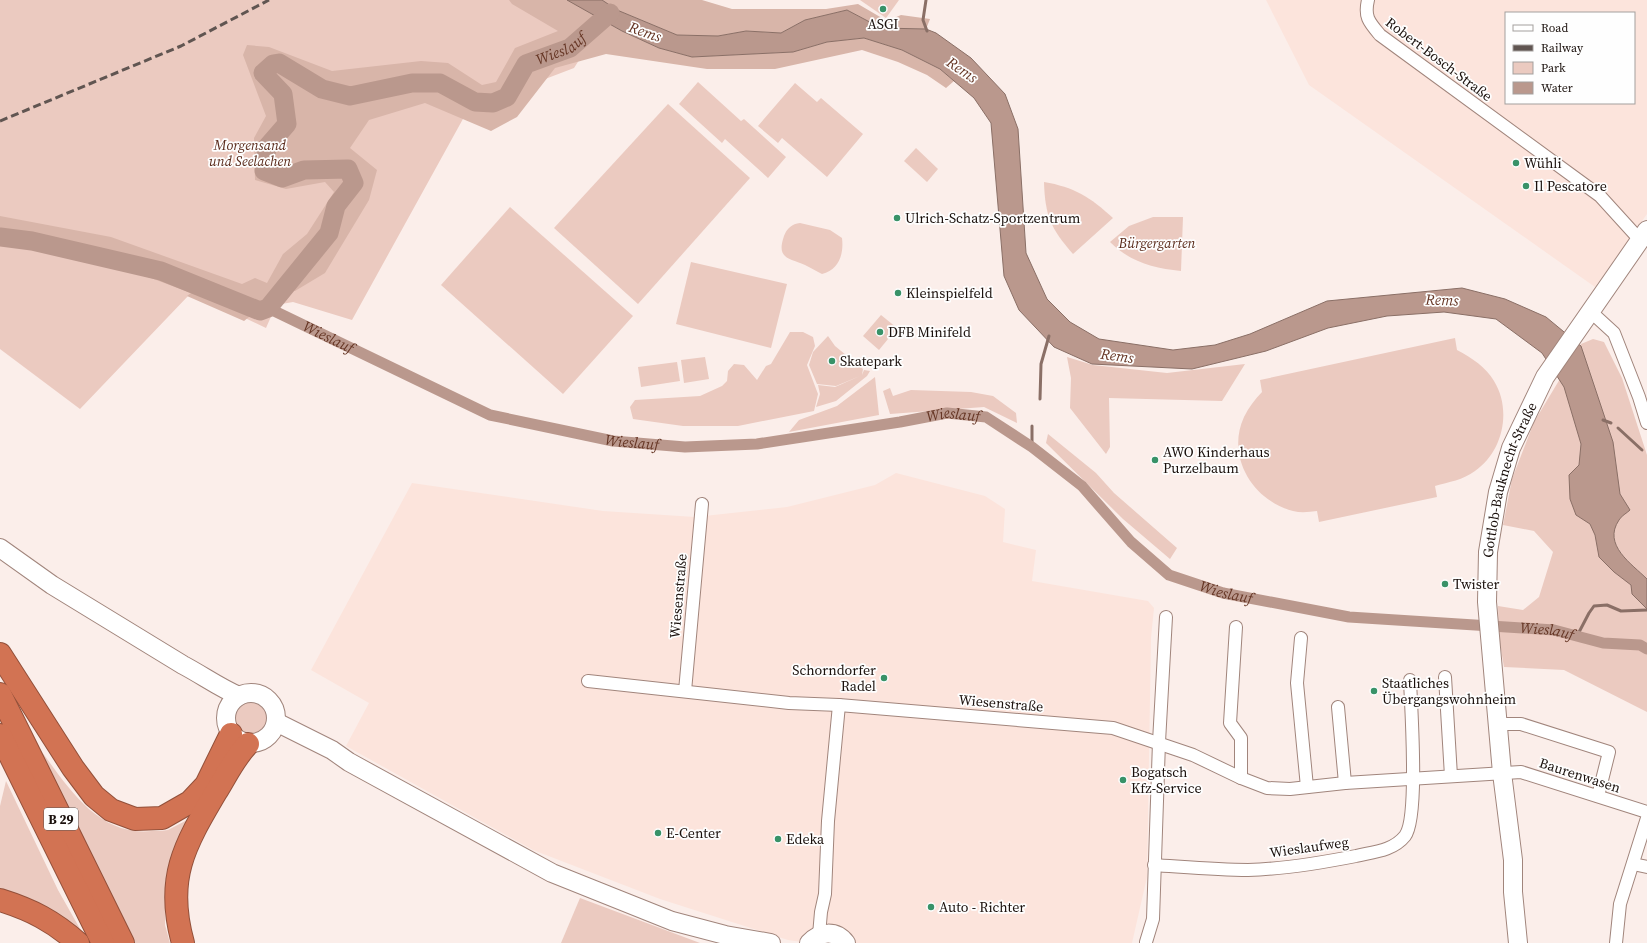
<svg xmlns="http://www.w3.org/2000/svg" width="1647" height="943" viewBox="0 0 1647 943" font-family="'Source Serif 4',serif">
<rect width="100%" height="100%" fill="#fbeeea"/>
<g fill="#fce4dc" fill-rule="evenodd">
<path d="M 1266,0 L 1647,0 L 1647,214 L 1595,287 L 1309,85 ZM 1506,13 L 1634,13 L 1634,103 L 1506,103 Z"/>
<path d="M 896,473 L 985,496 L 1005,509 L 1003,542 L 1036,550 L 1032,581 L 1148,601 L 1154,608 L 1151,638 L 1147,877 L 1132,943 L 808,943 L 788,940 L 660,899 L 533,850 L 346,746 L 369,703 L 311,670 L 412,483 L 603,511 L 695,517 L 787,507 L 875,485 Z"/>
</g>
<g fill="#ebcac0">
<path d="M 0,0 L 638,0 L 585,51 L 574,68 L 469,108 L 352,320 L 293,302 L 276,305 L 266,328 L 220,306 L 189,295 L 80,409 L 0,349 Z"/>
<path d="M 860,0 L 899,0 L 886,18 Z"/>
<path d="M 698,82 L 741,121 L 744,119 L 786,157 L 768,178 L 725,139 L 722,143 L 679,104 Z"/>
<path d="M 795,83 L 817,102 L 821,98 L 863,134 L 827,177 L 782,138 L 778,143 L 758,126 Z"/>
<path d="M 668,104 L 750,178 L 638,304 L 554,228 Z"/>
<path d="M 916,148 L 938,169 L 927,182 L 904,161 Z"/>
<path d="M 1044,182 C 1074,187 1090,197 1113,218 L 1073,254 C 1051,229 1045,216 1044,182 Z"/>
<path d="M 510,207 L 633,316 L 563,394 L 441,285 Z"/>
<path d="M 1153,217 L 1183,217 L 1181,271 C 1153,268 1130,262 1110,242 L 1129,226 Z"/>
<path d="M 800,223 L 830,230 L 842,238 C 844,254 839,270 822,274 C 816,271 811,268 805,265 C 789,258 776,259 784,236 C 787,228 792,224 800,223 Z"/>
<path d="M 691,262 L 787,284 L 771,348 L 676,324 Z"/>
<path d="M 881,315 L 897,328 L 879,350 L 863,336 Z"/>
<path d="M 790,332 L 803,332 L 813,337 L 815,346 L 807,365 L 818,394 L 814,411 L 738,426 L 683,426 L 633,419 L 630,407 L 635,400 L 700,396 L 722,386 L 727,381 L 728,371 L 734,364 L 744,365 L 757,380 L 766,366 L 771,364 Z"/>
<path d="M 828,336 L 835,346 L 863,369 L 862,375 L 864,370 L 870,371 L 867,376 L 836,401 L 816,407 L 820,394 L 818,385 L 835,387 L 860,376 L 836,386 L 817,384 L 809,365 L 813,352 Z"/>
<path d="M 1455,338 L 1457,350 C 1472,358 1486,367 1494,381 C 1512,410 1503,452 1475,471 C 1463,480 1449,482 1435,486 L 1437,497 L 1319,522 L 1317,511 C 1309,512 1301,513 1293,511 C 1252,500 1226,456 1244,417 C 1249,407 1255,399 1262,392 L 1260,380 Z"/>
<path d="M 1593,339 L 1604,342 L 1622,378 L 1647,455 L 1647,712 L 1564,670 L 1504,667 L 1499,638 L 1498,606 L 1523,610 L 1539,597 L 1553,552 L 1534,531 L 1503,525 L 1512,479 L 1534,422 L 1581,344 Z"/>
<path d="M 705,357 L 709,379 L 684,383 L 681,360 Z"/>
<path d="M 1067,357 L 1093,365 L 1167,373 L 1245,364 L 1222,401 L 1109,398 L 1110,447 L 1106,454 L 1070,408 L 1071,378 Z"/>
<path d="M 677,362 L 680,381 L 641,387 L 638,367 Z"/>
<path d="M 875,377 L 879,415 L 789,432 L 799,420 L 837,406 Z"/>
<path d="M 890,388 L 893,396 L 911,390 L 971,392 L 993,396 L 1016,413 L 1017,423 L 984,407 L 890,414 L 883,391 Z"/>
<path d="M 1048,434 L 1096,473 L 1114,493 L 1177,548 L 1170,559 L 1123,519 L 1046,443 Z"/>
<circle cx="252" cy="718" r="20"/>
<path d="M 33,740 C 64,780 94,837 152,831 C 157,831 163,831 168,830 C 174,827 181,823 187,820 L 165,881 L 165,925 L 170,943 L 134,943 Z"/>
<path d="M 6,781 L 58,890 L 88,943 L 0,890 L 0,806 Z"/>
<path d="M 580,898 L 700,943 L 561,943 Z"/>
</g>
<g fill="#d8b5a9">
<path d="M 509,0 L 567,0 L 622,31 L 659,48 L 692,57 L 793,52 L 827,42 L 864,38 L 902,50 L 940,69 L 954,81 L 946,88 L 927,75 L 898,62 L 862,50 L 775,69 L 707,69 L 606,54 L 555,68 L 517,117 L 491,131 L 425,103 L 369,120 L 350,148 L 377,170 L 369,200 L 325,273 L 295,291 L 280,287 L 272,299 L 244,321 L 187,296 L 191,293 L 151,278 L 49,250 L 0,243 L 0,216 L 111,237 L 242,284 L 255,278 L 267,283 L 283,254 L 307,234 L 334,192 L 325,182 L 286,189 L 255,180 L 254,138 L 266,116 L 243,55 L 247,45 L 269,47 L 332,71 L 421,61 L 448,63 L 482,85 L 496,82 L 515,48 L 558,31 L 512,4 Z"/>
<path d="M 602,0 L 702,0 L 732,9 L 826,9 L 858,4 L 887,21 L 901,15 L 930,19 L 926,29 L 881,28 L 847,10 L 805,20 L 781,33 L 746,31 L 718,36 L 677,35 L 617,10 Z"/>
</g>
<path fill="#ba988d" stroke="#8a6f66" d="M 567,0 L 602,0 L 617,10 L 677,35 L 718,36 L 746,31 L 781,33 L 805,20 L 847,10 L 881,28 L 926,29 L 936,33 L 971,58 L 1005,94 L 1018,129 L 1026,253 L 1047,299 L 1070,322 L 1099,339 L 1173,350 L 1215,345 L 1250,334 L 1327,301 L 1462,288 L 1505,299 L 1546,317 L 1581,346 L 1613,442 L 1620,494 L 1630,510 C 1627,513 1621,516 1619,520 C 1602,545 1632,564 1647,579 L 1647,609 L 1632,594 L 1631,585 L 1614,572 L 1599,557 L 1595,535 L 1590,524 L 1576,515 L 1570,499 L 1569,475 L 1579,465 L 1581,444 L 1564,387 L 1542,353 L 1496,319 L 1444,312 L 1387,316 L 1328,328 L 1266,351 L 1192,369 L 1092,364 L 1054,347 L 1019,310 L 1004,276 L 991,123 L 974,98 L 940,69 L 902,50 L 864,38 L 827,42 L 793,52 L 692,57 L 659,48 L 622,31 Z"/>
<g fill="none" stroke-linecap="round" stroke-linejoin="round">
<g stroke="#8a6f66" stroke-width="3">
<path d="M 926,0 L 923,20 L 927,31"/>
<path d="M 1040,399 L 1041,364 L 1049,336"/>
<path d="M 1603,420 L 1611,423"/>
<path d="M 1032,426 L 1032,447"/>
<path d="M 1618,428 L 1642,450"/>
<path d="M 1577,636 L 1589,613 L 1594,606 L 1607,605 L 1621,611 L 1647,610"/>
</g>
<path stroke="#ba988d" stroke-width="11" id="s1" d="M 268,308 L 490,415 L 613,441 L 685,447 L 757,444 L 900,422 L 947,413 L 986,417 L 1032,447 L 1082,486 L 1131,542 L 1169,575 L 1223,593 L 1349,617 L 1554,630 L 1603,643 L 1640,645 L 1647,649"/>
<path stroke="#ba988d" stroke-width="19" id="s2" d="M 0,237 L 32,241 L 161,271 L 260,311 L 268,308 L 329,233 L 336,206 L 354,183 L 348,169 L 304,170 L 282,178 L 264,171 L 267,147 L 287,124 L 283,94 L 263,73 L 273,64 L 279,63 L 322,89 L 350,96 L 412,83 L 440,83 L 475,102 L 493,103 L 507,97 L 526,64 L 570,48 L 610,13"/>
<defs>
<g id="street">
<path d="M 1368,0 C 1364,17 1369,22 1380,35 L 1600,196 L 1640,240"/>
<path d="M 1590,311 L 1614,333 L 1639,397 L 1647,423"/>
<path d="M 1236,627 L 1230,723 L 1241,738 L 1241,778"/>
<path d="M 1301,638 L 1297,683 L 1307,787"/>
<path d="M 1445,677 L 1451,776"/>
<path d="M 588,681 L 789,703 L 839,705 L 1113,728 L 1193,755 L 1241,778 L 1267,788 L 1290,789 L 1345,783 L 1521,772 L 1647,812"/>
<path d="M 685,691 L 702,504"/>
<path d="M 1338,707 L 1345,783"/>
<path d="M 1498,724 L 1521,724 L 1609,752 L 1598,796"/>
<path d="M 1633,864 L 1647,867"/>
<path d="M 1154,865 C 1185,867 1217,870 1248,870 C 1284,869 1320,863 1356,856 C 1373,852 1393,851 1405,836 C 1419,818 1411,708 1410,680"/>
<path d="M 819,935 L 821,912 L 825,894 L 828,821 L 839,705"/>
<path d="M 1146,942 L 1153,919 L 1159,742 L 1166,617"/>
<path d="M 1616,943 L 1620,904 L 1647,818"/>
</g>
<g id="secondary">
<path d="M 0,548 L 52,585 L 183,665 C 202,675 220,688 239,696"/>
<circle cx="251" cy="718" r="25"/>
<path d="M 276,722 L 332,750 L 349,762 L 552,873 L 672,921 L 725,935 L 771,943"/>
<path d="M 809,943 C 820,931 836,930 846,943"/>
<path id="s3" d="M 1518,943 L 1513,892 L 1513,860 L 1502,773 L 1487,602 L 1488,552 L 1498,492 L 1511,448 L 1545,377 L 1647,230"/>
</g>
<g id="highway">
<path d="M 0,654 L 73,768 L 94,796 L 111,810 L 135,819 L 162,818 L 190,802 L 206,785 L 231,734"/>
<path d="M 0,694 L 123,943"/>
<path d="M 0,735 L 103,943"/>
<path d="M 0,900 C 32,910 53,921 78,943"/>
<path d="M 183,943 C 165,879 184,846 216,792 C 226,776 235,757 248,744"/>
</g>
</defs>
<use href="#street" stroke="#a1857c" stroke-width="14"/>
<use href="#secondary" stroke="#a1857c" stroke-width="20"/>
<use href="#highway" stroke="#92503a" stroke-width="24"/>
<use href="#street" stroke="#fff" stroke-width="12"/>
<use href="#secondary" stroke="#fff" stroke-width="18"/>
<use href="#highway" stroke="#d27353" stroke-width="22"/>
<path stroke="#605551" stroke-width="3" stroke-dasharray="8 4" stroke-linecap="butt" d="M 0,121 L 181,46 L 269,0"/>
</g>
<g fill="#389268" stroke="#fefefe" stroke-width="1.5">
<circle cx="883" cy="9" r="4"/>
<circle cx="1516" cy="163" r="4"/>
<circle cx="1526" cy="186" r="4"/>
<circle cx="897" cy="218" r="4"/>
<circle cx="898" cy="293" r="4"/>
<circle cx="880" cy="332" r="4"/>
<circle cx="832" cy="361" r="4"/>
<circle cx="1155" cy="460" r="4"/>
<circle cx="1445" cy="584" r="4"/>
<circle cx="884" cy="678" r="4"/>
<circle cx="1374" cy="691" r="4"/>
<circle cx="1123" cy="780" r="4"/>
<circle cx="658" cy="833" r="4"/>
<circle cx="778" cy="839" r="4"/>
<circle cx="931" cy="907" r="4"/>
</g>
<g text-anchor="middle" stroke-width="3.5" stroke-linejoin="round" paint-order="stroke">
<rect fill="#fefefe" stroke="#5e5755" stroke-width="1" x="44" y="808" width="34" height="22" rx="3"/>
<g font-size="13" font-weight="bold" fill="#1a100c">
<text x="61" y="824">B 29</text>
</g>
<g font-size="14" fill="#1a100c" stroke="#fefefe" text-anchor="start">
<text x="883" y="29" text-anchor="middle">ASGI</text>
<text x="1524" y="168">Wühli</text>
<text x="1534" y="191">Il Pescatore</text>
<text x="905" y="223">Ulrich-Schatz-Sportzentrum</text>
<text x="906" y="298">Kleinspielfeld</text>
<text x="888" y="337">DFB Minifeld</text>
<text x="840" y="366">Skatepark</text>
<text x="1163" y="457">AWO Kinderhaus<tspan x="1163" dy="16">Purzelbaum</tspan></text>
<text x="1453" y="589">Twister</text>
<text x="876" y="675" text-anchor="end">Schorndorfer<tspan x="876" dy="16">Radel</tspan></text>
<text x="1382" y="688">Staatliches<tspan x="1382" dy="16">Übergangswohnheim</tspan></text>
<text x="1131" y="777">Bogatsch<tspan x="1131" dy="16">Kfz-Service</tspan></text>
<text x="666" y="838">E-Center</text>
<text x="786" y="844">Edeka</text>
<text x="939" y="912">Auto - Richter</text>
</g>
<g font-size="14" fill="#1a100c" stroke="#fefefe">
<text transform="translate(1439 59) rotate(37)" y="5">Robert-Bosch-Straße</text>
<text dy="5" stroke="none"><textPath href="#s3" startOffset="468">Gottlob-Bauknecht-Straße</textPath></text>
<text transform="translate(678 596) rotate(-85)" y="5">Wiesenstraße</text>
<text transform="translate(1001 703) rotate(5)" y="5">Wiesenstraße</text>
<text transform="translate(1580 775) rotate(18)" y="5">Baurenwasen</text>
<text transform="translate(1309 847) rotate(-8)" y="5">Wieslaufweg</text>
</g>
<g font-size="14" font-style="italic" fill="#5b2c1c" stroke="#fefefe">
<text x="250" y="150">Morgensand<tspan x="250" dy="16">und Seelachen</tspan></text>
<text x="1157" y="248">Bürgergarten</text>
</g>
<g font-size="15" font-style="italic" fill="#663625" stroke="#fefefe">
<text transform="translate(645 32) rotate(19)" y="5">Rems</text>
<text dy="5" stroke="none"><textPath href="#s2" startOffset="989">Wieslauf</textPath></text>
<text transform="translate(962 70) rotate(34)" y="5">Rems</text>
<text transform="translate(1442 300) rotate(2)" y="5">Rems</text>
<text dy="5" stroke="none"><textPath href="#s1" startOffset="67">Wieslauf</textPath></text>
<text transform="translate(1117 356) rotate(8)" y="5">Rems</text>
<text dy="5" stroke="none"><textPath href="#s1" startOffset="715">Wieslauf</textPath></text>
<text dy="5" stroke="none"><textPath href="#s1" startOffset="391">Wieslauf</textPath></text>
<text dy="5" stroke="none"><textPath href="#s1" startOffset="1051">Wieslauf</textPath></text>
<text dy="5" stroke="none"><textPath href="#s1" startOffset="1375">Wieslauf</textPath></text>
</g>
</g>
<rect x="1505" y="12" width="130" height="92" fill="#fefefe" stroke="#a39f9d"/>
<rect x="1513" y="25" width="20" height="6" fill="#ffffff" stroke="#a39f9d"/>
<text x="1541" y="32" font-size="12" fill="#1a100c">Road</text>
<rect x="1513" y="45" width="20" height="6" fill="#605551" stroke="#a39f9d"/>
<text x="1541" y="52" font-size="12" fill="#1a100c">Railway</text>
<rect x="1513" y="62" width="20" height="12" fill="#ebcac0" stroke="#a39f9d"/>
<text x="1541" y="72" font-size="12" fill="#1a100c">Park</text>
<rect x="1513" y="82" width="20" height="12" fill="#ba988d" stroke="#a39f9d"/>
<text x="1541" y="92" font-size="12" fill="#1a100c">Water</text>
</svg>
